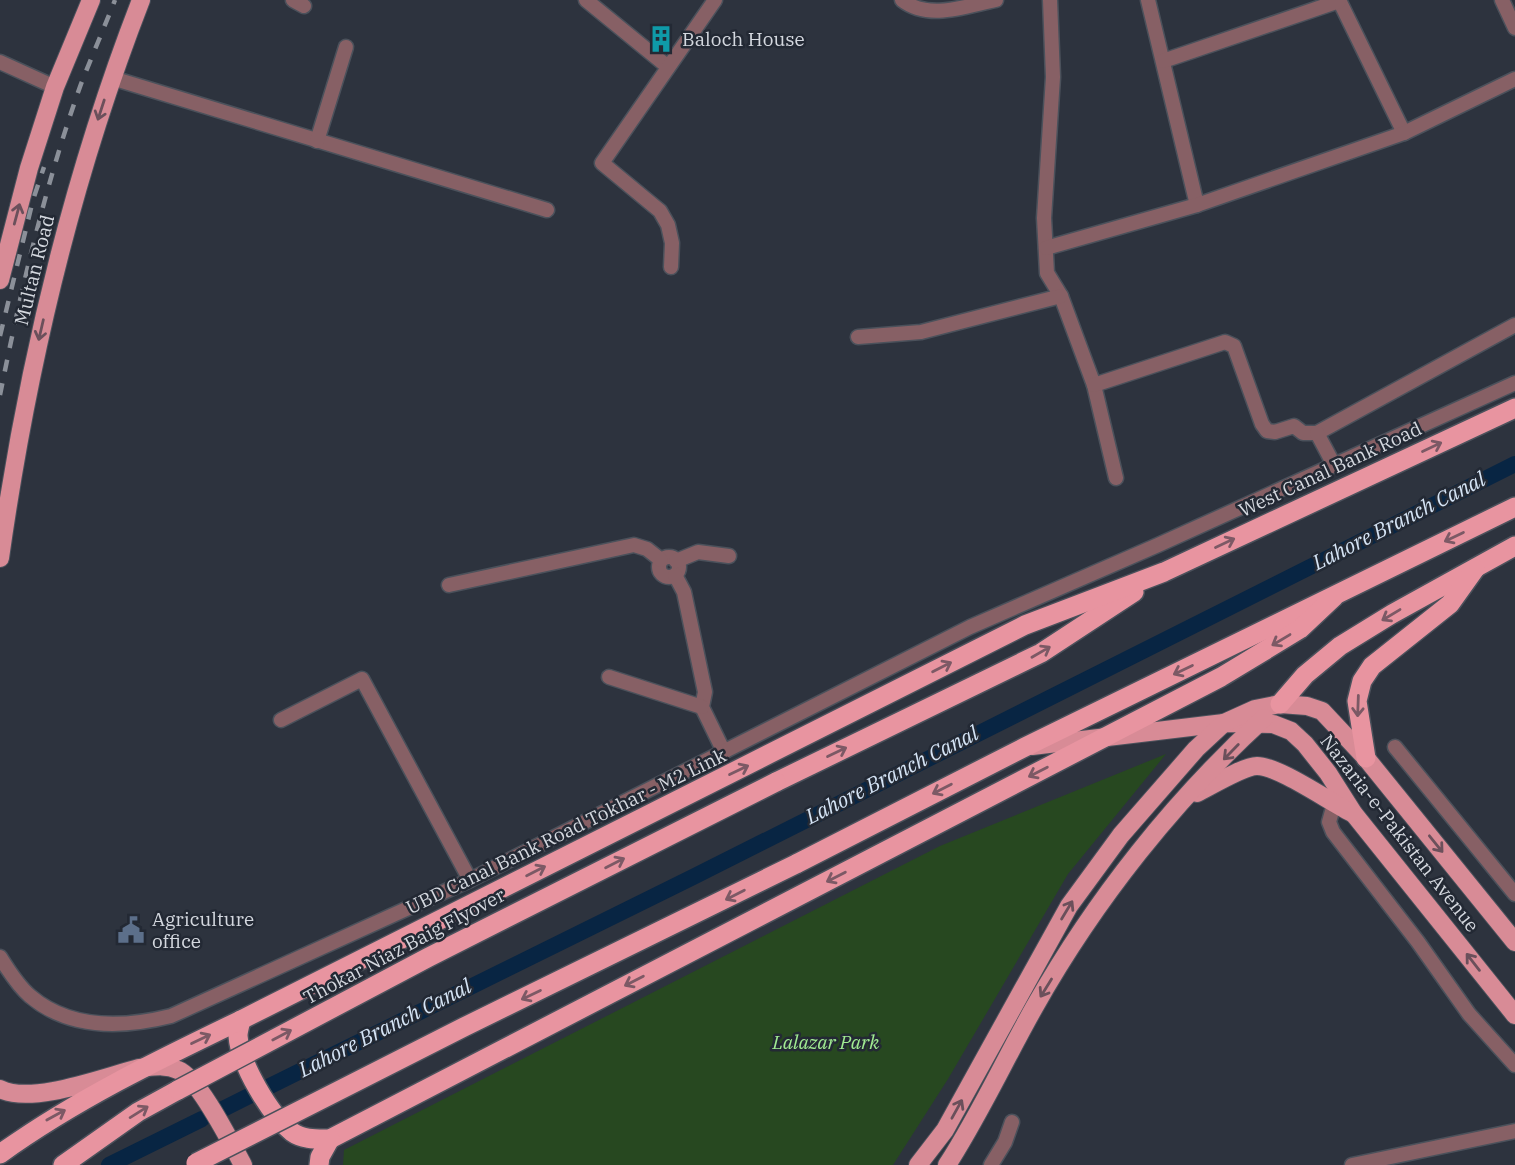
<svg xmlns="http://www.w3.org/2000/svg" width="1515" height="1165" viewBox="0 0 1515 1165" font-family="'IBM Plex Serif',serif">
<rect width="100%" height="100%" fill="#2d333e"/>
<path fill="#274820" d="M 1166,754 L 1068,874 L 948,1079 L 893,1165 L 343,1165 L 344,1150 L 940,846 Z"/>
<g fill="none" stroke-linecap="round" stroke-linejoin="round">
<g stroke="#082543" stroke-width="16">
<path d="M 270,1086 L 693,877 L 1515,464"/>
<path d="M 219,1111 L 253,1094"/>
<path d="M 109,1165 L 202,1119"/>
</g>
<defs>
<g id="minor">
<path d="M 293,0 L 304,6"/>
<path d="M 586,0 L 668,67"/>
<path d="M 902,0 C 929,21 966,6 996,0"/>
<path d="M 1050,0 L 1053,77 L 1044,218 L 1047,273 L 1061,296 L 1094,385 L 1116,478"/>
<path d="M 1148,0 L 1197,205"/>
<path d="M 1339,0 L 1404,133"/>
<path d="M 1163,61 L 1339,1"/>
<path d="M 0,62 L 55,87"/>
<path d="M 112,78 L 547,210"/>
<path d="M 317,141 L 346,47"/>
<path d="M 1046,248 L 1197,205 L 1404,133 L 1515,79"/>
<path d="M 671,267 L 672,243 L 668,225 L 660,211 L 602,163 L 715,0"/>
<path d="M 858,337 L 921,332 L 1061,296"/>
<path d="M 1094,385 L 1225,342 L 1234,346 L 1262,424 L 1267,431 L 1275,432 L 1294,426 L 1303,433 L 1317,433 L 1515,325"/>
<path d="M 1317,433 L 1334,465"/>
<circle cx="669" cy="567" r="10"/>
<path d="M 676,561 L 698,552 L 729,556"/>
<path d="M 675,575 L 684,592 L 705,692 L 702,707 L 724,752"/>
<path d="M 449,585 L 634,545 L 647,549 L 661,560"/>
<path d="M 609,677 L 702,707"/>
<path d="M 281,720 L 362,679 L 470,880"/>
<path d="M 1395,747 L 1515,894"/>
<path d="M 1334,804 L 1329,822 L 1333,832 L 1418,942 L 1469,1014 L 1515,1065"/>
<path d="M 0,957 C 8,970 18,986 30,996 C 70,1030 123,1028 171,1016 L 470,880 L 970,627 L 1158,545 L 1515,383"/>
<path d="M 991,1165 L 1005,1142 L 1012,1122"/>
<path d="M 1352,1165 L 1515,1131"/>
</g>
<path id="tertiary" d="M 1502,0 L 1515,28"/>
<g id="primary">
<path d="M 0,280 L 29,168 L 55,87 L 91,0"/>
<path d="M 0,558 C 27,367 71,180 141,0"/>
<path d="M 1032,746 L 1224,723 L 1273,724 L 1291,731 L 1305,744 L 1328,773 L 1354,814 L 1515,1015"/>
<path d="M 1197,793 C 1211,786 1244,766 1257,766 C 1279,766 1331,803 1354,814"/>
<path d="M 0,1089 C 32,1105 104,1077 139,1068 C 152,1067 165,1064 178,1070 C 199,1078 231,1143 243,1165"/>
<path d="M 918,1165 L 945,1130 L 1069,906 L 1121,835 L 1196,749 L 1224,723 L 1255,709 L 1280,704 L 1307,706 L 1322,711 L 1366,758 L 1515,942"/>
<path d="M 947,1165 C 980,1114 1005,1059 1035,1006 C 1095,900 1174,800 1264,718"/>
</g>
<g id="trunk">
<path d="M 1280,704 L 1305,675 L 1340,646 L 1392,614 L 1515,546"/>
<path d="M 1366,758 L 1357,701 L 1362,681 L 1372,666 L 1450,604 L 1475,569"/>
<path d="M 776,782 L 1041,653 L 1134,592"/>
<path d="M 796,864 L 1025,747 L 1515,507"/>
<path d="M 241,1020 C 240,1025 238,1031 238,1036 C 240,1064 270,1115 292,1132 C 303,1140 317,1139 330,1139 L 1221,677 L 1300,629 L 1334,597"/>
<path d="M 0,1154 C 75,1100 158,1060 241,1020 L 1025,625 L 1164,572 L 1515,408"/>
<path d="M 63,1165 L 138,1112 L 178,1090"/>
<path d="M 319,1165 L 320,1157 L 330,1139"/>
</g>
</defs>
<use href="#minor" stroke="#4b515b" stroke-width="17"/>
<use href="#tertiary" stroke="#4b515b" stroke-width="17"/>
<use href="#primary" stroke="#4b515b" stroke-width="20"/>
<use href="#trunk" stroke="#4b515b" stroke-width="22"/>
<use href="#minor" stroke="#876065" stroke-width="14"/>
<use href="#tertiary" stroke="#876065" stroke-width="14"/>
<use href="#primary" stroke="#d88b96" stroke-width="18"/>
<use href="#trunk" stroke="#e894a0" stroke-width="19"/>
<g stroke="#8b9099" stroke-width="4.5" stroke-dasharray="12 12" stroke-linecap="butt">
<path d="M 0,336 L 33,200 L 44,167"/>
<path d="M 0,395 C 21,290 45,185 81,84 C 92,56 104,28 115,0"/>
</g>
<defs>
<g id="trunk-bridge">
<path d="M 178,1090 L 429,957 L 776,782"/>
<path d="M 196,1163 L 464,1027 L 796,864"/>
</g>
</defs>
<use href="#trunk-bridge" stroke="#4b515b" stroke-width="22" stroke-linecap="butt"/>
<use href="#trunk-bridge" stroke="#e894a0" stroke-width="19"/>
</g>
<defs><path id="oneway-shaft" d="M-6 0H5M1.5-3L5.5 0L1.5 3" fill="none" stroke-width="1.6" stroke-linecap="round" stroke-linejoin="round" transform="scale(1.75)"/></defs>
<g stroke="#6b505b">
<use href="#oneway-shaft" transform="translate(101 110) rotate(108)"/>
<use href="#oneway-shaft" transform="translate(17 214) rotate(-75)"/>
<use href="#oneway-shaft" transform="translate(41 330) rotate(103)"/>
<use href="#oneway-shaft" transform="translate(1231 752) rotate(134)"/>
<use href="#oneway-shaft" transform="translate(1436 844) rotate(51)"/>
<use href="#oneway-shaft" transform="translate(1067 910) rotate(-59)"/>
<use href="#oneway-shaft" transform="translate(1473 962) rotate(-128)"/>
<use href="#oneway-shaft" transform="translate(1046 988) rotate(122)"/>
<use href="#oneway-shaft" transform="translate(957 1109) rotate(-61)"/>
</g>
<g stroke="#7c5965">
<use href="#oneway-shaft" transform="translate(1432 447) rotate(-25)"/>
<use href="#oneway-shaft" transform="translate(1454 537) rotate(154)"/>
<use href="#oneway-shaft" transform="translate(1225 543) rotate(-25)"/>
<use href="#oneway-shaft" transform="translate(1391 615) rotate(149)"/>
<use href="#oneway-shaft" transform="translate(1281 640) rotate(149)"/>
<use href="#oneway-shaft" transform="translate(1041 652) rotate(-30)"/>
<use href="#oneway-shaft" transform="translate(942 667) rotate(-27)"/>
<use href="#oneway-shaft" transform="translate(1183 670) rotate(154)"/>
<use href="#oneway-shaft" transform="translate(1358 706) rotate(92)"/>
<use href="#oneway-shaft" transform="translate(837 752) rotate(-26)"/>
<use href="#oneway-shaft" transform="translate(739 770) rotate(-26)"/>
<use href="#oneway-shaft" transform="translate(1038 772) rotate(153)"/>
<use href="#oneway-shaft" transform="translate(942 789) rotate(153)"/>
<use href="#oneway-shaft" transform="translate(615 863) rotate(-27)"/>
<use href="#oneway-shaft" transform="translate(536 871) rotate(-27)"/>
<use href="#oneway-shaft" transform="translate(836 877) rotate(153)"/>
<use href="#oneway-shaft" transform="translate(735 895) rotate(153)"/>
<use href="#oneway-shaft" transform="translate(634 981) rotate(153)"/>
<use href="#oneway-shaft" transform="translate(531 995) rotate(154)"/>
<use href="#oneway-shaft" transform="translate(282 1035) rotate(-28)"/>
<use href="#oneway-shaft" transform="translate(201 1039) rotate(-26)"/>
<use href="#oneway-shaft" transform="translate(139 1112) rotate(-32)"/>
<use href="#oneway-shaft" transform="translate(56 1115) rotate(-29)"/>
</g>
<defs>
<symbol id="building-bare" viewBox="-9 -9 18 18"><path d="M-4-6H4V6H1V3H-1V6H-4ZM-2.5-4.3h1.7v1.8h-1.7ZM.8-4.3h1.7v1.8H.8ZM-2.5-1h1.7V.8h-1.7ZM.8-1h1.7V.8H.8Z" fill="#0f9aa8" stroke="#232934" stroke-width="2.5" paint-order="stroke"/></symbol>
<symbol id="civic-bare" viewBox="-9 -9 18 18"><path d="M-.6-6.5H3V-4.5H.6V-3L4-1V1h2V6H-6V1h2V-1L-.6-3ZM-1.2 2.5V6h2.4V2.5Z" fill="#5c6f8a" stroke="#232934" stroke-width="2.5" paint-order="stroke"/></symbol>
</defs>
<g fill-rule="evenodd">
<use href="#building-bare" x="642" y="20" width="38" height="38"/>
<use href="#civic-bare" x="112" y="911" width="38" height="38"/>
</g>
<g text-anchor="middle" stroke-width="5" stroke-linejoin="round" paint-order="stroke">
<g font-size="19" fill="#d4d8df" stroke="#232934" text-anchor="start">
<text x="682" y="46">Baloch House</text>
<text x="152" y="926">Agriculture<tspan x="152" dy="22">office</tspan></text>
</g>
<g font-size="19" fill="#d4d8df" stroke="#232934">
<text transform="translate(34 270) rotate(-76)" y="7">Multan Road</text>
<text transform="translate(1330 469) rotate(-25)" y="7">West Canal Bank Road</text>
<text transform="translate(566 831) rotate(-26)" y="7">UBD Canal Bank Road Tokhar - M2 Link</text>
<text transform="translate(1400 833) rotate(52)" y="7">Nazaria-e-Pakistan Avenue</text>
<text transform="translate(404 946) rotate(-28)" y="7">Thokar Niaz Baig Flyover</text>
</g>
<g font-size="19" font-style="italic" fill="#a1ec92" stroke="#232934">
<text x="826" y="1049">Lalazar Park</text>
</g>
<g font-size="21" font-style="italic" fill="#d5e4f5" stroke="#232934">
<text transform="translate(1399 521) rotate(-27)" y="7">Lahore Branch Canal</text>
<text transform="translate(892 775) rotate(-27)" y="7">Lahore Branch Canal</text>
<text transform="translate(385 1028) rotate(-27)" y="7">Lahore Branch Canal</text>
</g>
</g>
</svg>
